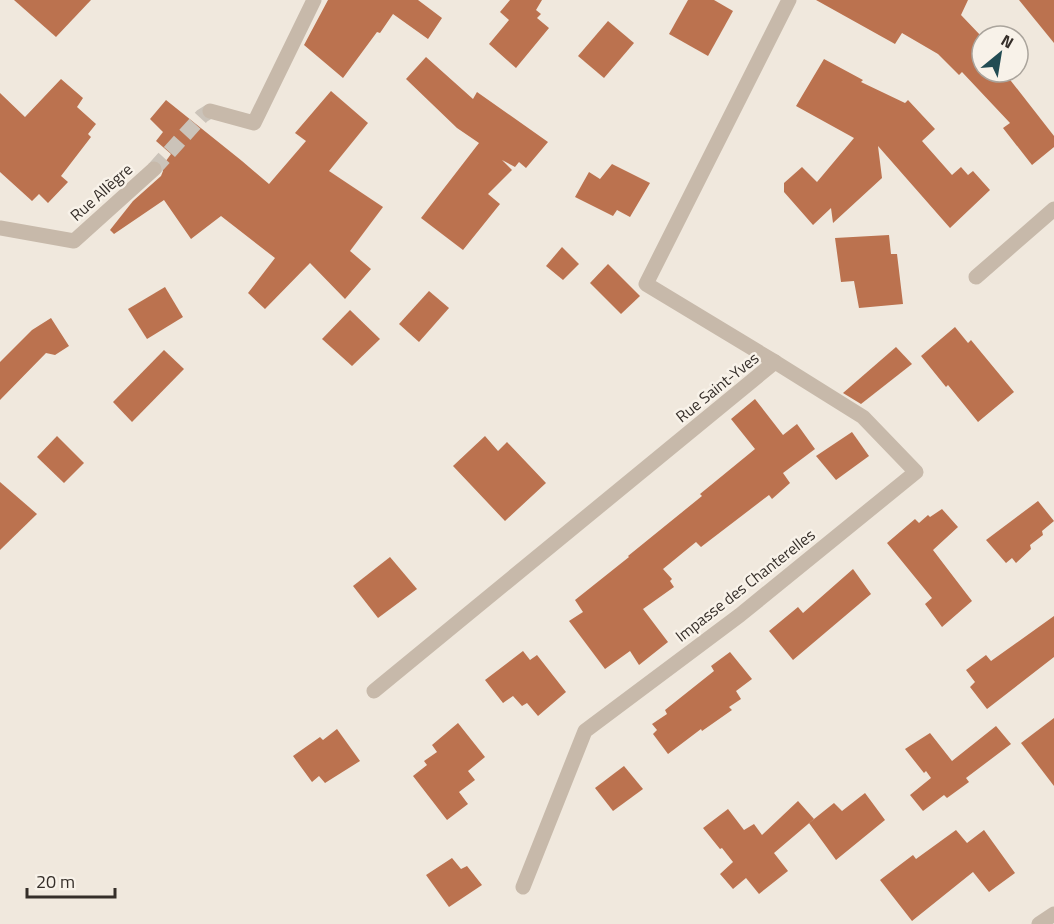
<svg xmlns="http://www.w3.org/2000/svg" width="1054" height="924" viewBox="0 0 1054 924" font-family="'Titillium Web',sans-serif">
<rect width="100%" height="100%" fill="#f0e8dd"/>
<g fill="#bb724f">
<path d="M 14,0 L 91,0 L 56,37 Z"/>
<path d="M 328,0 L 418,0 L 442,18 L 428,39 L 393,14 L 380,33 L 377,32 L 343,78 L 304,45 Z"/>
<path d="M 510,0 L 542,0 L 536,10 L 541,14 L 537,18 L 549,28 L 516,68 L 489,44 L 509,20 L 500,12 Z"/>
<path d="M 688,0 L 714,0 L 733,11 L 708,56 L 669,34 Z"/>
<path d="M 816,0 L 968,0 L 961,15 L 982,37 L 982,72 L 1004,72 L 1054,136 L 1054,147 L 1032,165 L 1003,128 L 1010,123 L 962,72 L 959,75 L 938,54 L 902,33 L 895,44 Z"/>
<path d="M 1019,0 L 1054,0 L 1054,43 Z"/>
<path d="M 608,21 L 634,43 L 604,78 L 578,56 Z"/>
<path d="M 426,57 L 473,99 L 477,92 L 548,142 L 526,168 L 519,162 L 515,167 L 502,160 L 512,170 L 488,194 L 500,204 L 463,250 L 421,218 L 479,143 L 457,128 L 406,79 Z"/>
<path d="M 824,59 L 863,80 L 861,82 L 905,103 L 908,100 L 935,129 L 922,141 L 952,175 L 961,167 L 968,175 L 973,171 L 990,190 L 950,228 L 878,146 L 882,178 L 833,223 L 831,208 L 813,225 L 784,192 L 784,183 L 802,167 L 817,182 L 854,138 L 796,106 Z"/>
<path d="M 61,79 L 83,98 L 77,107 L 96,124 L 88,134 L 91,137 L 61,176 L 68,182 L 48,203 L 39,194 L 32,201 L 0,172 L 0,93 L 25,117 Z"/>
<path d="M 331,91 L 368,123 L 329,171 L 383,207 L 350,251 L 371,269 L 345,299 L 310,263 L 265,309 L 248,293 L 275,258 L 221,216 L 191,239 L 164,200 L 114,234 L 110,230 L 133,201 L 161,176 L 163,171 L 163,165 L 171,154 L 156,141 L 163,132 L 150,119 L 166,100 L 242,161 L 269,184 L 306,141 L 295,133 Z"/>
<path d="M 612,164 L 650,183 L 630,217 L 617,210 L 613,216 L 575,197 L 589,172 L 600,179 Z"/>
<path d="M 889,235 L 891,254 L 897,254 L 903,304 L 859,308 L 854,281 L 841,282 L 835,238 Z"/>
<path d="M 562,247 L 579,264 L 563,280 L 546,266 Z"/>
<path d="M 608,264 L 640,296 L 621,314 L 590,283 Z"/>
<path d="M 165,287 L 183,317 L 147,339 L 128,309 Z"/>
<path d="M 429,291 L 449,308 L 419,342 L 399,324 Z"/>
<path d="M 350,310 L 380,339 L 352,366 L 322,339 Z"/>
<path d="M 51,318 L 69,346 L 55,355 L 46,353 L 0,400 L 0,362 L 32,330 Z"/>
<path d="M 955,327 L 968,343 L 971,340 L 1014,392 L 978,422 L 948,385 L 946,387 L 921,356 Z"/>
<path d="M 896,347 L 912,364 L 861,404 L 843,393 Z"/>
<path d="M 164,350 L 184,369 L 132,422 L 113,402 Z"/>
<path d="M 755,399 L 783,435 L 797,424 L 815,449 L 783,473 L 790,483 L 772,499 L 769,495 L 701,547 L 696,542 L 663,569 L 672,579 L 670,581 L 674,587 L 643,609 L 668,642 L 639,665 L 630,651 L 605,669 L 569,621 L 583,612 L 575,600 L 629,557 L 628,556 L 702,496 L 700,494 L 755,449 L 731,419 Z"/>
<path d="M 852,432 L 869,456 L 836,480 L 816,456 Z"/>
<path d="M 57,436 L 84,463 L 64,483 L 37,457 Z"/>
<path d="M 485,436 L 498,451 L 507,442 L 546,483 L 505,521 L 453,466 Z"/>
<path d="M 0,482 L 37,514 L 0,550 Z"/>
<path d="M 1038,501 L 1054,521 L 1042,531 L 1043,535 L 1030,545 L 1031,549 L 1016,563 L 1012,558 L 1006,563 L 986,540 Z"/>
<path d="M 942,509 L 958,527 L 933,550 L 972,601 L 942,627 L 925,604 L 932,598 L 887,543 L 915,519 L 919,523 L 928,515 L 930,517 Z"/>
<path d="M 390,557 L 417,589 L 378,618 L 353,586 Z"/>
<path d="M 853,569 L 871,594 L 793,660 L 769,631 L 798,607 L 803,613 Z"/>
<path d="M 1054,616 L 1054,657 L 987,709 L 970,687 L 975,682 L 966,670 L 986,655 L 991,661 Z"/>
<path d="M 523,651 L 530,660 L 537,655 L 566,692 L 538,716 L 527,703 L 522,706 L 513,696 L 503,703 L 485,680 Z"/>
<path d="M 730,652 L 752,679 L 736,691 L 741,699 L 729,707 L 732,710 L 702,731 L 701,729 L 668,754 L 653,734 L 657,730 L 652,724 L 667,714 L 665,710 L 714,671 L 711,666 Z"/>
<path d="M 1054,718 L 1054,786 L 1021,743 Z"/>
<path d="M 458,723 L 485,757 L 468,771 L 475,780 L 459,792 L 468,804 L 447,820 L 413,776 L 427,765 L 424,761 L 437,752 L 432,745 Z"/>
<path d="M 996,726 L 1011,744 L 966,778 L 969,782 L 947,798 L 944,795 L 923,811 L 910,795 L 931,778 L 926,771 L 924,773 L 905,749 L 930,733 L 952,761 Z"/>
<path d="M 337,729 L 360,761 L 325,783 L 319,776 L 312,782 L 293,756 L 320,737 L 323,740 Z"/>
<path d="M 624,766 L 643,789 L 613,811 L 595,788 Z"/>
<path d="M 865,793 L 885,820 L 836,860 L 809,823 L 834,803 L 842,811 Z"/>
<path d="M 798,801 L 814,819 L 774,853 L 788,871 L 759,894 L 746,878 L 733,889 L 720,874 L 733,862 L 722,848 L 720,849 L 703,828 L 728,809 L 744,830 L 754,824 L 762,835 Z"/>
<path d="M 956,830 L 967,843 L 984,830 L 1015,873 L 989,892 L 973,872 L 912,921 L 880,880 L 913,855 L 916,859 Z"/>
<path d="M 452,858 L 461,869 L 467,866 L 482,885 L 449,907 L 426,875 Z"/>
</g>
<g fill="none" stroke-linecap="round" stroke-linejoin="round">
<path stroke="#cbc3b9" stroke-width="15" stroke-dasharray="15 8" stroke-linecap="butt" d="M 154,169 L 202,116 L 210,111"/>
<g stroke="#c7b9aa" stroke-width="15">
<path d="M 210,111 L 254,123 L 314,0"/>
<path d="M 0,228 L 74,241 L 154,169"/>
<path d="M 976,277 L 1054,209"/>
<path d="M 374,691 L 775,362 L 646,284 L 789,0"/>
<path d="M 523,887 L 585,731 L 740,615 L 916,472 L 863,417 L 775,362"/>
<path d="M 1039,924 L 1054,914"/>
</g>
</g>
<g text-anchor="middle" stroke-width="5" stroke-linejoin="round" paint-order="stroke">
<g font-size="16" fill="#352e29" stroke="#f8f2e9">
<text transform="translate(101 192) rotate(-42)" y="6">Rue Allègre</text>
<text transform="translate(717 387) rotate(-39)" y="6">Rue Saint-Yves</text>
<text transform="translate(745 585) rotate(-38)" y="6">Impasse des Chanterelles</text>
</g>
</g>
<g transform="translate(1000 54) rotate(30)"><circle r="28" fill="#f8f2e9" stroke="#aaa49c" stroke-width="1.5"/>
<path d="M0-4.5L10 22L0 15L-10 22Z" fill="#224c53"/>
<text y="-9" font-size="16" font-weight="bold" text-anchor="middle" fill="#352e29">N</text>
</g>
<path d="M27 888v9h88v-9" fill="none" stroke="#352e29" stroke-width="3"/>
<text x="36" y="888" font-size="18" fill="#352e29" stroke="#f8f2e9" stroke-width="4.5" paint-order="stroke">20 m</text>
</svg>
